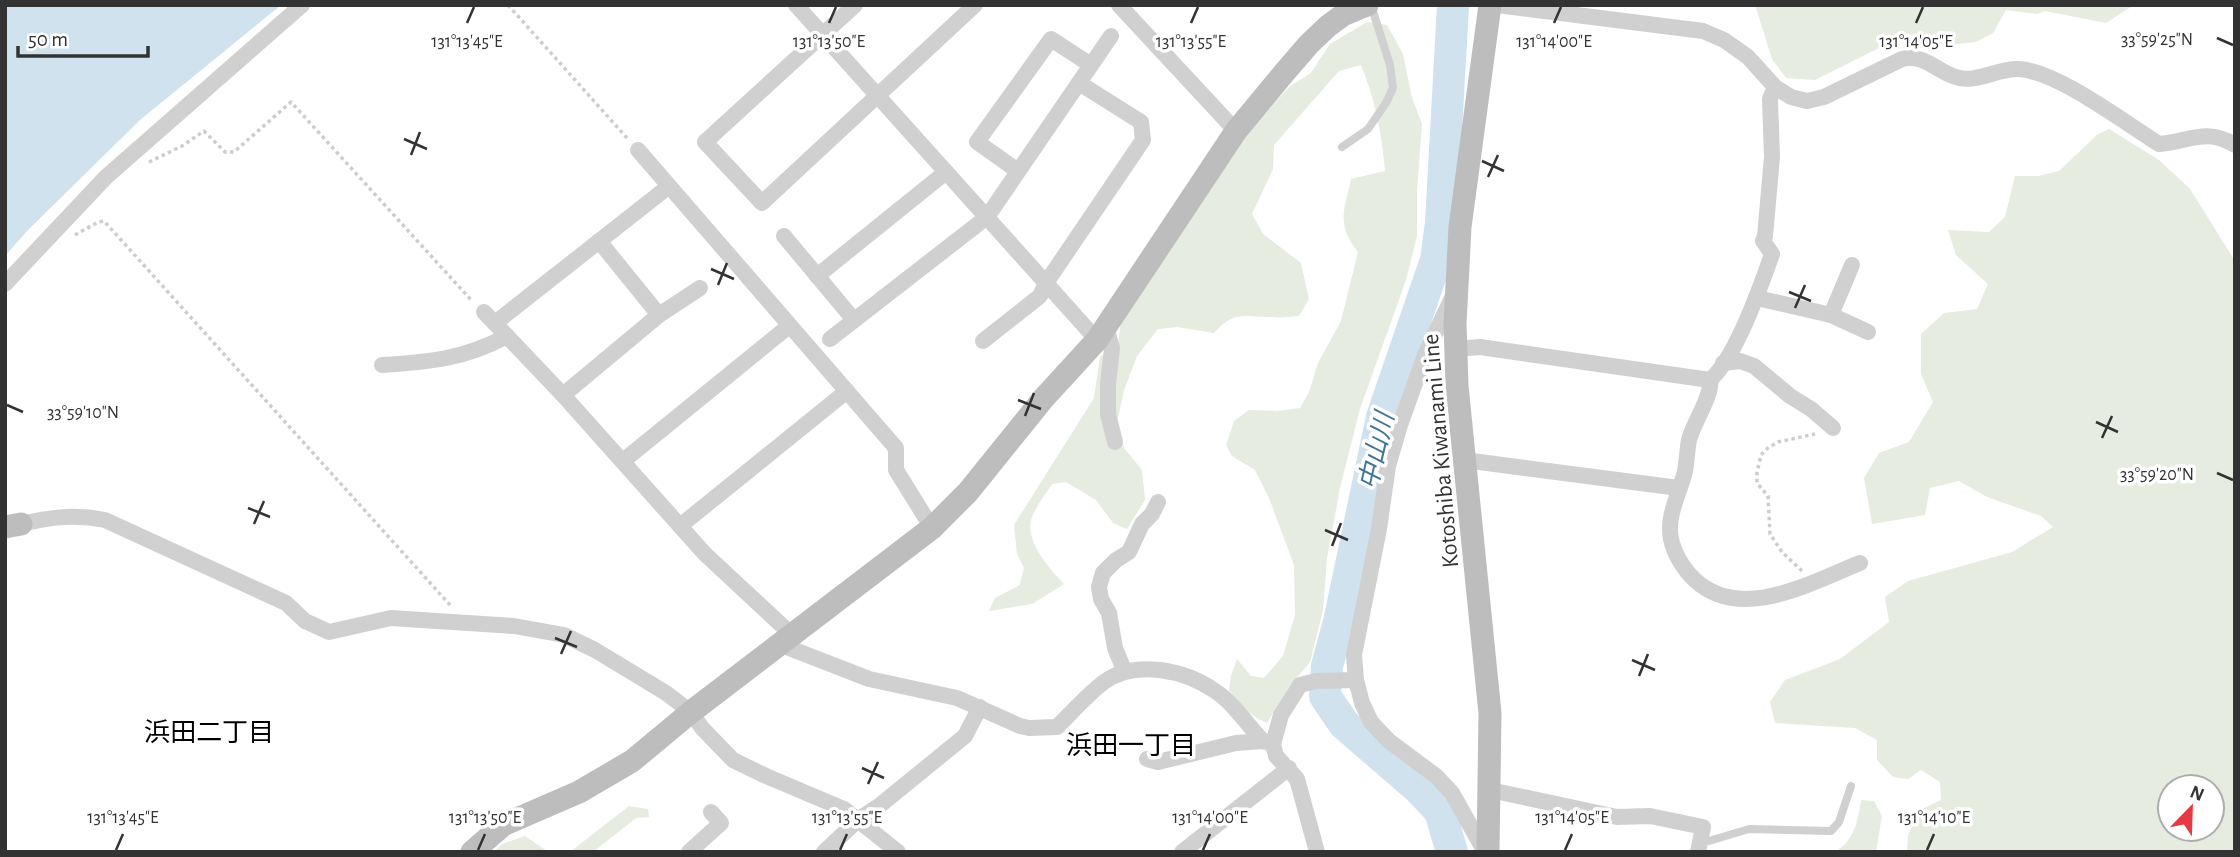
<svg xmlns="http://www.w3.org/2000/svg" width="2240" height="857" viewBox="0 0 2240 857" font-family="'Alegreya Sans','Noto Sans JP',sans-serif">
<rect width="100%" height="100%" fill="#fff"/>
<g fill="#e6ecdf" fill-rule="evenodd">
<path d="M 1755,5 L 2134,5 L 2106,23 L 2045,11 L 2037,14 L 2006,10 L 1993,33 L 1976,42 L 1947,45 L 1916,39 L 1883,46 L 1815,80 L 1786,78 L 1772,59 Z"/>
<path d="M 1367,22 L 1387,25 L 1403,54 L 1412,98 L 1422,124 L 1417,191 L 1417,236 L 1406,280 L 1360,409 L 1340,488 L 1327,558 L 1323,610 L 1310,662 L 1289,687 L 1267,723 C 1246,714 1245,706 1229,691 L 1231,676 L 1237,659 L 1251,676 L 1264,678 L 1283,656 L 1295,615 L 1294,565 L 1269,498 L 1255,470 L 1232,456 L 1226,445 L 1234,421 L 1249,410 L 1277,411 L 1300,408 L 1309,392 L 1318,363 L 1341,321 L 1358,252 C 1336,224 1344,211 1351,179 L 1385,171 C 1382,133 1375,100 1361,65 L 1339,71 L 1274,145 L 1273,169 L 1252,214 L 1263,234 L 1301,263 L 1309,299 L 1299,316 C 1289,317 1280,318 1270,317 C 1243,317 1235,310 1214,333 L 1177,327 L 1158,329 L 1137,356 L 1124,390 L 1117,423 L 1124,448 L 1142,470 L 1145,500 L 1127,529 L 1113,523 L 1096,500 L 1066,482 L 1052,484 C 1046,494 1036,506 1032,517 C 1023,540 1050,569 1064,584 L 1032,604 L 989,611 L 995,598 L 1020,585 L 1024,568 L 1017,554 L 1014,525 L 1094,398 L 1100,357 L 1118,347 L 1121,317 L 1239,143 L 1289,87 L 1311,73 L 1330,44 Z"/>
<path d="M 2109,129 L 2159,160 L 2190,189 L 2235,261 L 2235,852 L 1907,852 L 1908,835 L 1920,810 L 1941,800 L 1940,782 L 1921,770 L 1908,779 L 1893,777 L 1877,760 L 1877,740 L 1855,728 L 1775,723 L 1770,702 L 1785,680 L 1840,659 L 1889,622 L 1885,597 L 1908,581 L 2012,552 L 2053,527 L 2041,516 L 1987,497 L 1959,481 L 1930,488 L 1925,515 L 1872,524 L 1864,478 L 1879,453 L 1909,442 L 1933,402 L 1921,374 L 1921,334 L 1944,313 L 1977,309 L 1988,284 L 1956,255 L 1948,230 L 1989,232 L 2005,217 L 2015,176 L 2038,176 L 2059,171 L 2097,135 ZM 2212,787 L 2212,829 L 2170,829 L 2170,787 Z"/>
<path d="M 1861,800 L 1874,801 L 1882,816 L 1876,852 L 1835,852 C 1854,840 1858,822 1861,800 Z"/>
<path d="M 629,806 L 648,809 L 649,817 L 636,818 L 593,852 L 570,852 Z"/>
<path d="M 525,836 L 547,851 L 553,852 L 494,852 L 502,844 Z"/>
</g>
<path fill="#cfe2ee" d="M 5,5 L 281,5 L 140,120 L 28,230 L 5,256 Z"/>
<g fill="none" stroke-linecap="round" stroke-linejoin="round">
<path stroke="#cfe2ee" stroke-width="32" d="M 1452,852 L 1440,811 L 1418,788 L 1344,724 L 1325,696 L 1327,666 L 1339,622 L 1382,417 L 1436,260 L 1441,223 L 1453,5"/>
<g stroke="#cdcdcd" stroke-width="3.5" stroke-dasharray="3.5 3.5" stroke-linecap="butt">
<path d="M 508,5 L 627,138"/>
<path d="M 149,162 L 182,146 L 204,131 L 225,152 L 234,152 L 291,102 L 472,301"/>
<path d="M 75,235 L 98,222 L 104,221 L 450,605"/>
<path d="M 1802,571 L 1782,552 L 1770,534 L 1768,496 L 1757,483 L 1757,473 L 1761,455 L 1768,448 L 1778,442 L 1815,434"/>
</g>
<g stroke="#d0d0d0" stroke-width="8">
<path d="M 1342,147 L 1368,129 L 1386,103 L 1393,88 L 1390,65 L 1371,5"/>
<path d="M 1699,844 L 1749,829 L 1831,831 L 1839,822 L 1851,786"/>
</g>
<g stroke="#d0d0d0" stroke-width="16">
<path d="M 796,5 L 1097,340"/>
<path d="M 855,5 L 705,142 L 762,203 L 975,5"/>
<path d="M 1119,5 L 1236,131"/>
<path d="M 1497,5 L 1703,31 L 1724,40 L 1748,57 L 1775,87 L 1791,97 L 1807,101 L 1824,97 L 1902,59 C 1925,54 1936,71 1956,77 C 1975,84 1998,68 2019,69 C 2057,71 2125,123 2159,144 C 2189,142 2205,127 2235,145"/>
<path d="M 1775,87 L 1770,99 L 1772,157 L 1765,236 L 1763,241 L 1772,254 C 1761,286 1735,359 1710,380 C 1713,395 1693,423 1689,440 C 1687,450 1687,461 1685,471 C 1680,493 1666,516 1671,539 C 1674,554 1684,570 1695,580 C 1741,623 1812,582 1860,563"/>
<path d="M 638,150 L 896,448 L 896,470 L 932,528"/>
<path d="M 1018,171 L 977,142 L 1051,39 L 1091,65"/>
<path d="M 784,236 L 854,320"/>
<path d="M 599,241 L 659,315"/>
<path d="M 817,276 L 946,172"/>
<path d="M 5,284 L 106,177 L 302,5"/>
<path d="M 1452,298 L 1425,355 L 1400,425 L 1388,466 L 1379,529 L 1354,655 L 1356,680 L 1362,703 L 1371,722 L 1389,741 L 1436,776 L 1452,793 L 1485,852"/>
<path d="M 1757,298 L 1831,315 L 1868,332"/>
<path d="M 484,312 L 563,395 L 705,554 L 791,634"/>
<path d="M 1831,315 L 1852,265"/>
<path d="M 495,323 L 668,187"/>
<path d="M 1106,327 L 1112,348 L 1108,384 L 1108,414 L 1115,442"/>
<path d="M 830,339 L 987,217 L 1111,36"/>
<path d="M 983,341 L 1040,296 L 1046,283 L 1143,140 L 1141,122 L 1079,83"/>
<path d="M 1455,349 L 1480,347 L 1710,380"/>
<path d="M 1723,363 L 1740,361 L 1754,366 L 1790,396 L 1811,409 L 1833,428"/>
<path d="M 382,365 C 430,362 464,359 507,336"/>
<path d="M 563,395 L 659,315 L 700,288"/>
<path d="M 1464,460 L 1679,488"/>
<path d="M 623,461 L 789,326"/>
<path d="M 21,524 C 51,517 75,514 105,520 L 286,603 L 305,621 L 329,632 L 391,618 L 514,626 L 564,635 L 595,650 L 666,693 L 691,712 L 702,728 L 733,760 L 766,776 L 844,809 L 898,852"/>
<path d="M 680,526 L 847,391"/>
<path d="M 779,644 L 869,679 L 957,698 L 1020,726 L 1029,728 L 1057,727 C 1072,712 1087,695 1104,682 C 1135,659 1185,670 1215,691 C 1234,703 1247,725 1263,741 L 1273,744"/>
<path d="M 1124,670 L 1115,648 L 1109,613 L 1101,599 L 1099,587 L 1103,573 L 1116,560 L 1129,552 L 1142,524 L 1152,514 L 1158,502"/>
<path d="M 1147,759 L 1158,762 L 1236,743 L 1263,741"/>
<path d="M 1490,790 L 1617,817 L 1650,816 L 1703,827 L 1698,852"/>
<path d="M 689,852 L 721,823 L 711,812"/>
<path d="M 824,852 L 859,819 L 879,806 L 965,736 L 980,707"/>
<path d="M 1182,852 L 1289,768"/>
<path d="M 1317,852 L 1297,779 L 1276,756 L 1273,744 L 1281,715 L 1300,685 L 1316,681 L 1356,680"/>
</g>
<g stroke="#bdbdbd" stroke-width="23">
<path d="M 5,527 L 21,524"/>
<path d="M 472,852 L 503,825 L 579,792 L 632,761 L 691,712 L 932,528 L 968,492 L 1043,399 L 1097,340 L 1236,131 L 1284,73 L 1309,44 L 1328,26 L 1343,15 L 1367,5"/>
<path d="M 1488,852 L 1490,713 L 1457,386 L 1455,324 L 1460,227 L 1490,5"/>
</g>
</g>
<path fill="none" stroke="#333" stroke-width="2.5" d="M 467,23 L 474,7M 829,23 L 836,7M 1191,23 L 1198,7M 1554,23 L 1561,7M 1916,23 L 1923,7M 2217,38 L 2233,45M 404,139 L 427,149M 411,155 L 420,132M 1482,161 L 1504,171M 1488,177 L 1498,155M 711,269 L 734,279M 718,285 L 727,263M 1789,292 L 1811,301M 1795,308 L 1805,285M 1018,400 L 1041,409M 7,405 L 23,412M 1025,416 L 1034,393M 2096,422 L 2118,432M 2102,438 L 2112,416M 2217,473 L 2233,480M 248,508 L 270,517M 254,524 L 264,501M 1325,530 L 1348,540M 1332,546 L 1341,523M 555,638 L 577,647M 561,654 L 571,631M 1632,660 L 1655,670M 1639,676 L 1648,654M 862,768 L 884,778M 868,784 L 878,762M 116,850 L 123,834M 478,850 L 485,834M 840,850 L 847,834M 1203,850 L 1210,834M 1565,850 L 1572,834M 1927,850 L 1934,834"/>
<g text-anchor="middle" stroke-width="7" stroke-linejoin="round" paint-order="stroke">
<g font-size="24" fill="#333" stroke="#fff">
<text transform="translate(1440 451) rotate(-95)" y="8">Kotoshiba Kiwanami Line</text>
</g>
<g font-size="26" font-style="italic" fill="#3f7597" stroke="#fff">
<text transform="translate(1376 451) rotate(-77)" y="9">中山川</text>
</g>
<g font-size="26" fill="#000" stroke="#fff">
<text x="209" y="741">浜田二丁目</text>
<text x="1131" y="754">浜田一丁目</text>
</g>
</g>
<g font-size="18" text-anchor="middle" fill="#333" stroke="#fff" stroke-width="7" stroke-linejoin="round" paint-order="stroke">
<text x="2157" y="45">33°59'25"N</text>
<text x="467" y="47">131°13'45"E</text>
<text x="829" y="47">131°13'50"E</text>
<text x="1191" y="47">131°13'55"E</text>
<text x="1554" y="47">131°14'00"E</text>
<text x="1916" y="47">131°14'05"E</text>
<text x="83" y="418">33°59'10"N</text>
<text x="2157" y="480">33°59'20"N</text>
<text x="123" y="823">131°13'45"E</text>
<text x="485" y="823">131°13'50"E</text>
<text x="847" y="823">131°13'55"E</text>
<text x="1210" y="823">131°14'00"E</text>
<text x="1572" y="823">131°14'05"E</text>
<text x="1934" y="823">131°14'10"E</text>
</g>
<rect width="2240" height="857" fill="none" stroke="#333333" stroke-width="14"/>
<g transform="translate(2191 808) rotate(23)"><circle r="33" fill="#ffffff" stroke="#adadad" stroke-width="2"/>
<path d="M0-5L12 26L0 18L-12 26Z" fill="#e63946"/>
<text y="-10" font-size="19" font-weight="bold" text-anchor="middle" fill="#333333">N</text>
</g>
<path d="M18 46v10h130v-10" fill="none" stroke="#333333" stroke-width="3.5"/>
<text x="28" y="46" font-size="21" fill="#333333" stroke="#ffffff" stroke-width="5" paint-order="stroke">50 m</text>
</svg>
